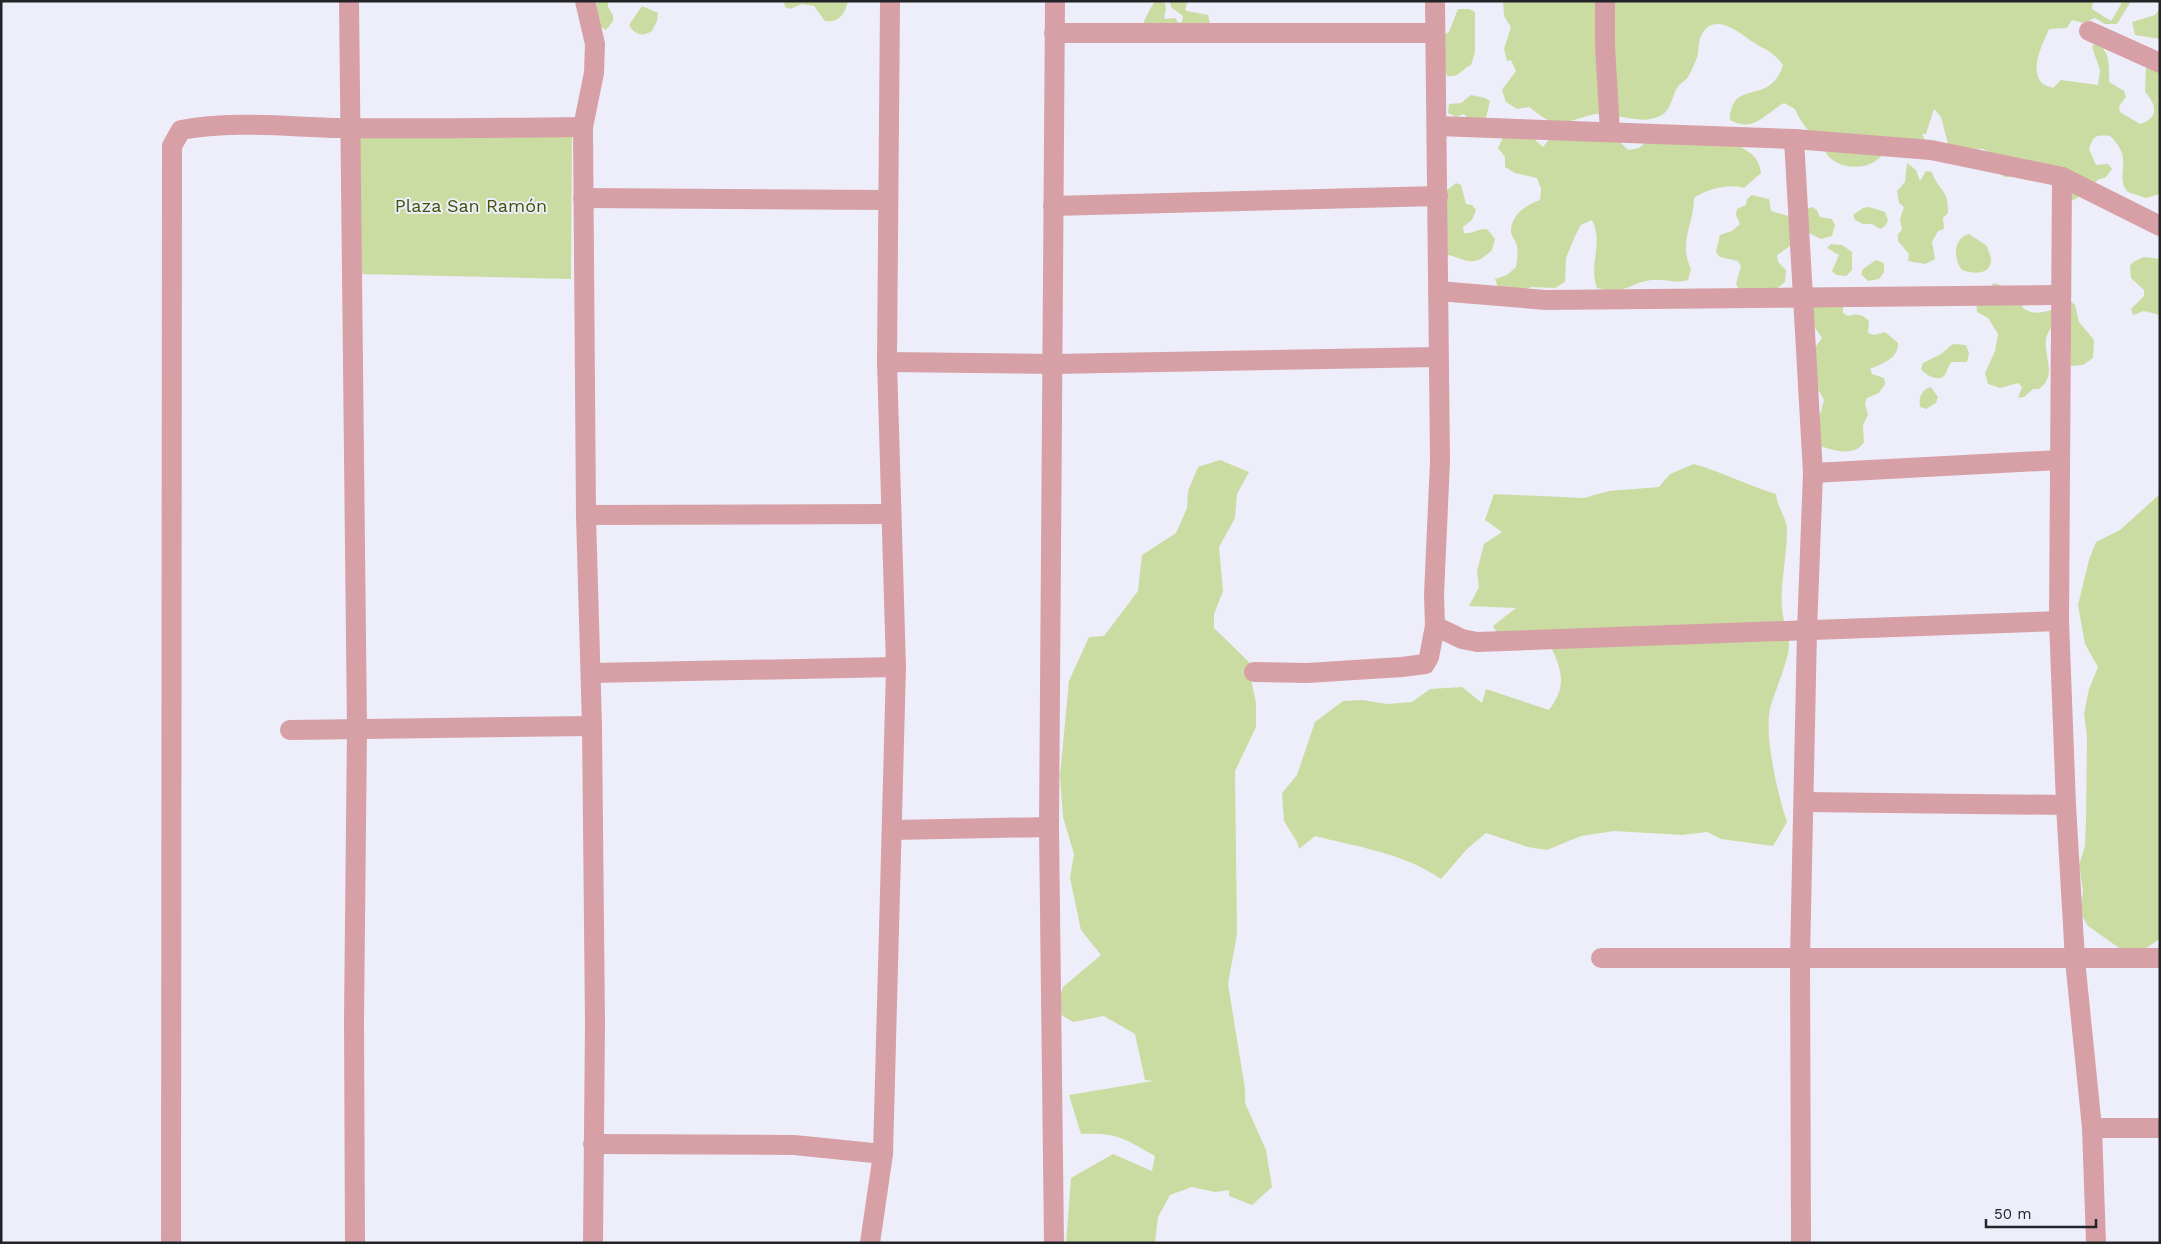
<svg xmlns="http://www.w3.org/2000/svg" width="2161" height="1244" viewBox="0 0 2161 1244" font-family="'Work Sans',sans-serif">
<rect width="100%" height="100%" fill="#edeefa"/>
<g fill="#cadca1">
<path d="M 599,1 L 608,1 L 608,7 L 613,15 L 613,21 L 606,30 L 601,27 L 593,7 Z"/>
<path d="M 784,1 L 848,1 C 845,14 839,23 825,21 L 814,6 L 802,4 L 790,9 L 785,7 Z"/>
<path d="M 1156,1 L 1165,3 L 1166,9 L 1164,17 L 1166,19 L 1175,18 L 1179,23 L 1182,22 L 1183,16 L 1171,7 L 1170,1 L 1188,1 L 1185,9 L 1187,11 L 1208,15 L 1211,28 L 1142,26 C 1144,21 1152,4 1156,1 Z"/>
<path d="M 1503,1 L 2093,1 L 2092,9 L 2111,21 L 2123,1 L 2131,1 L 2117,24 L 2105,24 L 2095,18 L 2083,23 L 2072,20 L 2067,28 L 2049,29 C 2043,43 2029,69 2042,83 C 2044,85 2050,87 2053,88 L 2061,80 L 2098,85 L 2100,70 L 2092,47 L 2095,42 C 2111,51 2109,65 2109,82 L 2124,91 L 2126,97 L 2119,106 L 2120,112 L 2140,124 C 2160,118 2156,104 2145,92 L 2146,68 L 2150,65 L 2160,64 L 2160,194 L 2146,198 L 2128,192 C 2113,175 2136,160 2110,136 C 2097,135 2093,135 2089,149 L 2096,165 L 2108,164 L 2112,169 L 2105,178 L 2099,179 L 2077,198 L 2071,201 L 2059,186 L 2017,177 L 2005,177 L 2000,174 L 1989,152 L 1983,149 L 1949,148 L 1941,117 L 1934,109 L 1926,134 L 1922,134 L 1925,140 L 1886,149 C 1877,169 1846,173 1829,157 C 1826,154 1825,150 1822,147 C 1813,134 1801,125 1795,109 L 1784,103 C 1763,115 1754,133 1730,120 C 1731,77 1770,107 1783,65 C 1774,51 1760,48 1747,38 C 1735,29 1713,14 1702,34 C 1697,42 1700,52 1696,60 C 1694,65 1691,72 1688,77 C 1685,81 1680,83 1677,88 C 1671,98 1672,110 1660,116 C 1639,126 1616,112 1596,114 C 1581,116 1562,128 1548,120 C 1541,117 1535,111 1529,107 L 1517,109 L 1506,102 L 1502,90 L 1516,71 L 1511,60 L 1507,61 L 1504,49 L 1511,27 L 1504,16 Z"/>
<path d="M 642,6 L 658,13 L 657,21 L 652,31 C 642,37 635,35 629,25 Z"/>
<path d="M 2160,8 L 2160,39 L 2135,35 L 2132,22 L 2155,15 Z"/>
<path d="M 1458,9 L 1469,9 L 1475,12 L 1475,52 L 1471,65 C 1461,69 1460,78 1447,76 L 1433,41 L 1449,32 Z"/>
<path d="M 1471,95 L 1485,98 L 1490,101 L 1486,118 L 1470,121 L 1464,114 L 1456,117 L 1448,113 L 1449,104 L 1461,103 Z"/>
<path d="M 359,135 L 572,136 L 571,279 L 360,274 Z"/>
<path d="M 1503,137 L 1534,139 L 1543,147 L 1550,138 L 1620,142 L 1628,150 L 1639,148 L 1648,140 L 1730,138 C 1744,153 1758,150 1761,173 L 1744,188 C 1728,183 1707,189 1694,198 C 1694,225 1678,242 1691,269 L 1688,280 C 1674,284 1667,279 1653,280 C 1629,282 1627,296 1597,288 C 1588,265 1604,243 1592,220 L 1581,225 L 1575,236 L 1566,258 L 1565,282 L 1555,288 L 1531,287 L 1521,293 L 1499,290 L 1495,279 L 1507,275 L 1516,267 C 1517,259 1519,250 1516,243 C 1515,240 1512,237 1511,233 C 1510,215 1526,205 1540,200 L 1541,189 L 1537,178 L 1515,173 L 1505,167 L 1505,157 L 1498,148 Z"/>
<path d="M 1907,163 L 1916,170 L 1920,181 L 1926,171 L 1932,172 C 1938,191 1949,188 1948,213 L 1943,218 L 1944,229 L 1938,231 L 1932,242 L 1935,259 L 1925,264 L 1908,261 L 1909,254 L 1898,241 L 1898,234 L 1902,230 L 1900,219 L 1904,207 L 1899,203 L 1897,191 L 1905,182 Z"/>
<path d="M 1456,183 L 1461,185 L 1466,204 L 1472,205 L 1476,210 L 1472,220 L 1463,227 L 1464,233 C 1473,234 1479,228 1487,229 L 1495,239 L 1492,250 C 1472,270 1465,258 1444,254 L 1447,208 L 1445,196 L 1447,190 Z"/>
<path d="M 1752,195 L 1769,199 L 1771,211 L 1792,217 L 1793,244 L 1777,255 L 1778,262 L 1786,270 L 1785,282 L 1776,289 L 1739,289 L 1736,284 L 1741,266 L 1738,261 L 1720,257 L 1716,252 L 1720,235 L 1732,231 L 1740,224 L 1736,215 L 1737,209 L 1746,205 L 1747,199 Z"/>
<path d="M 1812,207 L 1817,210 L 1820,217 L 1832,219 L 1835,225 L 1832,236 L 1821,239 L 1805,231 L 1806,209 Z"/>
<path d="M 1869,207 L 1885,212 L 1888,221 L 1885,226 L 1880,229 L 1872,224 L 1863,224 L 1855,220 L 1853,215 L 1863,208 Z"/>
<path d="M 1969,234 L 1987,246 C 1988,250 1990,254 1991,258 C 1992,276 1973,274 1962,270 C 1953,259 1953,238 1969,234 Z"/>
<path d="M 1831,244 L 1842,245 L 1852,252 L 1852,270 L 1846,276 L 1836,275 L 1832,271 L 1839,255 L 1827,248 Z"/>
<path d="M 2144,257 L 2160,259 L 2160,315 L 2144,311 L 2133,315 L 2131,309 L 2144,296 L 2144,290 L 2131,278 L 2130,266 L 2133,262 Z"/>
<path d="M 1876,260 L 1884,263 L 1884,272 L 1879,279 L 1868,281 L 1861,274 L 1863,269 Z"/>
<path d="M 1994,283 C 2005,286 2020,295 2023,308 C 2038,319 2056,308 2070,301 L 2075,305 L 2079,322 L 2094,340 L 2093,358 L 2083,365 L 2071,366 L 2053,326 C 2033,345 2063,372 2039,389 L 2033,389 L 2024,397 L 2018,398 L 2022,387 L 2018,383 L 2000,388 L 1988,384 L 1985,373 L 1995,351 L 1998,334 L 1988,318 L 1977,312 L 1976,300 Z"/>
<path d="M 1808,301 L 1843,307 L 1843,313 L 1848,316 C 1856,313 1863,314 1869,321 L 1868,333 L 1874,335 L 1885,332 L 1898,343 C 1899,358 1882,364 1870,369 L 1872,374 L 1884,378 L 1885,384 L 1879,393 L 1867,398 L 1865,403 L 1868,415 L 1863,425 L 1864,442 C 1853,458 1835,450 1819,446 L 1819,418 L 1824,400 L 1812,378 L 1811,353 L 1822,338 L 1815,328 Z"/>
<path d="M 1953,344 L 1966,345 L 1969,353 L 1967,362 L 1952,362 C 1946,367 1948,375 1941,378 C 1933,379 1926,375 1921,369 L 1923,363 L 1941,354 Z"/>
<path d="M 1931,387 L 1938,397 L 1936,403 L 1926,409 L 1920,407 C 1918,398 1922,389 1931,387 Z"/>
<path d="M 1220,460 L 1249,472 L 1237,494 L 1235,518 L 1219,547 L 1223,591 L 1214,614 L 1214,628 L 1251,664 L 1250,675 L 1256,703 L 1256,727 L 1235,771 L 1237,934 L 1228,984 L 1245,1089 L 1245,1103 L 1266,1150 L 1272,1187 L 1252,1205 L 1229,1196 L 1229,1190 L 1215,1192 L 1192,1187 L 1170,1195 L 1158,1217 L 1155,1243 L 1066,1243 L 1071,1178 L 1113,1154 L 1152,1171 L 1155,1156 C 1125,1139 1118,1132 1081,1134 L 1069,1095 L 1153,1081 L 1145,1080 L 1135,1034 L 1104,1016 L 1073,1022 L 1055,1011 L 1063,987 L 1101,955 L 1081,930 L 1070,878 L 1074,854 L 1063,817 L 1060,776 L 1069,681 L 1089,637 L 1104,636 L 1138,591 L 1142,555 L 1176,533 L 1187,508 L 1188,491 L 1198,467 Z"/>
<path d="M 1694,464 C 1722,472 1747,485 1776,494 C 1777,506 1787,519 1787,530 C 1787,556 1780,583 1782,609 C 1783,621 1788,632 1789,643 C 1790,659 1774,692 1770,709 C 1764,735 1778,796 1787,822 L 1773,846 L 1721,839 L 1707,832 L 1682,835 L 1614,831 L 1581,836 L 1547,850 L 1528,847 L 1486,833 L 1467,849 L 1441,879 C 1404,853 1357,847 1315,836 L 1299,849 L 1297,842 L 1284,821 L 1282,793 L 1297,775 L 1315,722 L 1343,701 L 1362,700 L 1387,704 L 1412,702 L 1430,689 L 1462,687 L 1482,703 L 1486,689 L 1549,710 C 1566,687 1563,674 1552,649 L 1502,641 L 1493,626 L 1516,608 L 1469,606 L 1479,587 L 1477,571 L 1484,544 L 1502,532 L 1485,520 L 1494,494 L 1584,498 L 1609,491 L 1659,487 L 1670,474 Z"/>
<path d="M 2160,494 L 2160,939 L 2132,957 L 2088,926 L 2080,912 L 2083,891 L 2079,865 L 2085,846 L 2086,820 L 2087,736 L 2084,714 L 2089,689 L 2098,667 L 2085,644 L 2078,605 L 2089,560 L 2096,542 L 2120,530 Z"/>
</g>
<g fill="none" stroke-linecap="round" stroke-linejoin="round">
<g stroke="#d7a0a7" stroke-width="20">
<path d="M 349,1 L 357,729 L 354,1021 L 355,1243"/>
<path d="M 585,1 L 595,44 L 594,73 L 583,127 L 586,515 L 592,726 L 595,1023 L 593,1243"/>
<path d="M 1605,1 L 1605,46 L 1610,132"/>
<path d="M 2089,31 L 2160,63"/>
<path d="M 1054,33 L 1434,33"/>
<path d="M 1437,126 L 1794,139 L 1931,150 L 2062,177 L 2160,226"/>
<path d="M 1794,139 L 1813,473 L 1807,631 L 1800,958 L 1801,1243"/>
<path d="M 2062,177 L 2059,621 L 2066,805 L 2075,960 L 2092,1128 L 2096,1243"/>
<path d="M 583,198 L 887,200"/>
<path d="M 1053,206 L 1438,196"/>
<path d="M 1438,291 L 1546,300 L 2061,295"/>
<path d="M 887,362 L 1052,364 L 1438,357"/>
<path d="M 1813,473 L 2059,460"/>
<path d="M 586,515 L 891,514"/>
<path d="M 1435,626 L 1462,639 L 1477,642 L 2059,621"/>
<path d="M 1254,672 L 1307,673 L 1402,667 L 1425,664 L 1429,657 L 1435,626 L 1434,595 L 1440,461 L 1435,1"/>
<path d="M 591,673 L 896,667"/>
<path d="M 290,730 L 592,726"/>
<path d="M 1804,802 L 2066,805"/>
<path d="M 892,830 L 1049,827"/>
<path d="M 1601,958 L 2160,958"/>
<path d="M 2092,1128 L 2160,1128"/>
<path d="M 593,1144 L 794,1145 L 883,1154"/>
<path d="M 171,1243 L 172,146 L 181,130 C 233,120 287,127 340,128 C 421,129 502,128 583,127"/>
<path d="M 870,1243 L 883,1154 L 896,667 L 887,362 L 890,1"/>
<path d="M 1054,1243 L 1049,827 L 1055,1"/>
</g>
</g>
<g text-anchor="middle" stroke-width="4" stroke-linejoin="round" paint-order="stroke">
<g font-size="18" fill="#425209" stroke="#edeefa">
<text x="471" y="212">Plaza San Ramón</text>
</g>
</g>
<rect width="2161" height="1244" fill="none" stroke="#232428" stroke-width="5"/>
<path d="M1986 1219v8h110v-8" fill="none" stroke="#232428" stroke-width="2.5"/>
<text x="1994" y="1219" font-size="15" fill="#232428" stroke="#edeefa" stroke-width="4" paint-order="stroke">50 m</text>
</svg>
